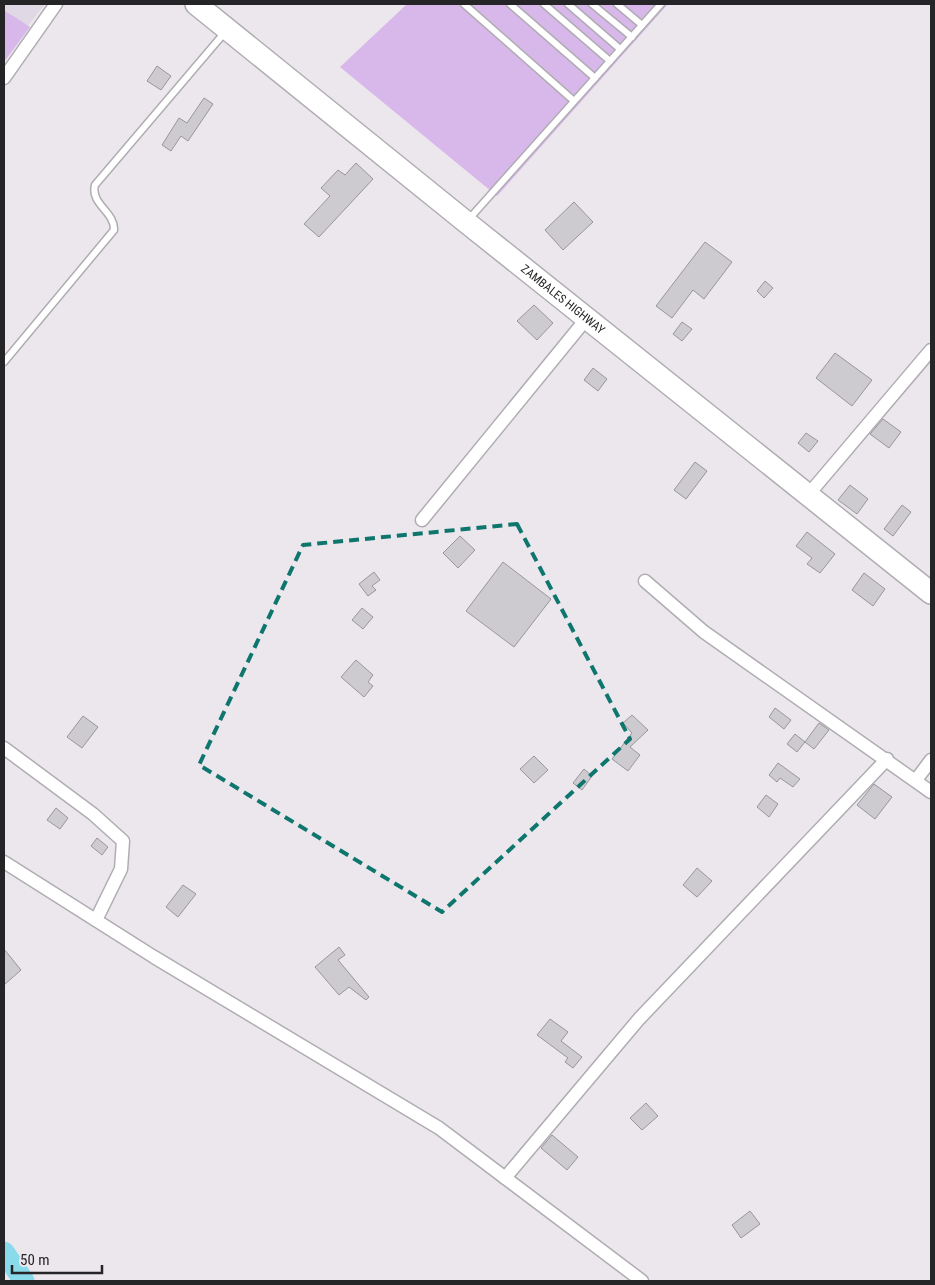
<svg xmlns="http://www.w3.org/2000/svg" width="935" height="1285" viewBox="0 0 935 1285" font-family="'Roboto Condensed',sans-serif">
<rect width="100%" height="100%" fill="#ebe7ed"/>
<path fill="#e0d8e4" d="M 4,4 L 45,4 L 27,27 L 4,9 Z"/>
<g fill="#d8b8ea">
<path d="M 407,4 L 668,4 L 497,196 L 340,67 Z"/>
<path d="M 4,10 L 30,27 L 4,62 Z"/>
</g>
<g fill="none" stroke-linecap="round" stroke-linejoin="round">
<path stroke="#89daea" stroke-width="21" d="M 4,1252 L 24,1281"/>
</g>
<g fill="#cecbd0" stroke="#99969b">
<path d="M 157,66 L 171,76 L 161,90 L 147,81 Z"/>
<path d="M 204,98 L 213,104 L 188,141 L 181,136 L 171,151 L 162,145 L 179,118 L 187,123 Z"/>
<path d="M 356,163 L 373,179 L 319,237 L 304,224 L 330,196 L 321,188 L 338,170 L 345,175 Z"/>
<path d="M 574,202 L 593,222 L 563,250 L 545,230 Z"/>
<path d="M 705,242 L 732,262 L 704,299 L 693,290 L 672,318 L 656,306 Z"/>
<path d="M 765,281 L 773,288 L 764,298 L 757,291 Z"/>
<path d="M 534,305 L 553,323 L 537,340 L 517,321 Z"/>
<path d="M 682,322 L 692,329 L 682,341 L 673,334 Z"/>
<path d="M 835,353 L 872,380 L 852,406 L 816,378 Z"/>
<path d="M 593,368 L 607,379 L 598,391 L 584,380 Z"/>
<path d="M 883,419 L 901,432 L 889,448 L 870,434 Z"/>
<path d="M 806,433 L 818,441 L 809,452 L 798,443 Z"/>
<path d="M 695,462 L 707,471 L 686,499 L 674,490 Z"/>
<path d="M 850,485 L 868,499 L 857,514 L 838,500 Z"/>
<path d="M 902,505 L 911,512 L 893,536 L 884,529 Z"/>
<path d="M 807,532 L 835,554 L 820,573 L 807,564 L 812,558 L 796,546 Z"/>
<path d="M 460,536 L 475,550 L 458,568 L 443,553 Z"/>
<path d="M 503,562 L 551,599 L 514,647 L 466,611 Z"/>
<path d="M 374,572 L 380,580 L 372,586 L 376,590 L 368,596 L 359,584 Z"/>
<path d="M 864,573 L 885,589 L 873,606 L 852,590 Z"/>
<path d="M 362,608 L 373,617 L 363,629 L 352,620 Z"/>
<path d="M 356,660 L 373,675 L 368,682 L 373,686 L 364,697 L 341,677 Z"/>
<path d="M 775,708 L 791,720 L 784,729 L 769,717 Z"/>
<path d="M 632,715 L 648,730 L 630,747 L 640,755 L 628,771 L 612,759 L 632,733 L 623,723 Z"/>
<path d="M 83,716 L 98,727 L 82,748 L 67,737 Z"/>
<path d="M 819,723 L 829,730 L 814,749 L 805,742 Z"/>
<path d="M 795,734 L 805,742 L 797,752 L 787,744 Z"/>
<path d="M 534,756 L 548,770 L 534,783 L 520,769 Z"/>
<path d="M 778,763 L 800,779 L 793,787 L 780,778 L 777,782 L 769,775 Z"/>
<path d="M 584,769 L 592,776 L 582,790 L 573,783 Z"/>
<path d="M 874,784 L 892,797 L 875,819 L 857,805 Z"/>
<path d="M 766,795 L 778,804 L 769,817 L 757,807 Z"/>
<path d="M 56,808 L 68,818 L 60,829 L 47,820 Z"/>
<path d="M 97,838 L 108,847 L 102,855 L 91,846 Z"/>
<path d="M 697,868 L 712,881 L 697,897 L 683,885 Z"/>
<path d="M 183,885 L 196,894 L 178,917 L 166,907 Z"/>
<path d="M 339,947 L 345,955 L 338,960 L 369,997 L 366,1000 L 349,987 L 339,995 L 315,967 Z"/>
<path d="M 4,949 L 21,970 L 4,985 Z"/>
<path d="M 550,1019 L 568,1032 L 561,1041 L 582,1057 L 573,1068 L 565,1062 L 568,1058 L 537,1035 Z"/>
<path d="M 646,1103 L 658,1116 L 642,1130 L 630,1118 Z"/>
<path d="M 552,1135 L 578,1157 L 567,1170 L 541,1148 Z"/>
<path d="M 750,1211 L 760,1224 L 741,1238 L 732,1225 Z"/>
</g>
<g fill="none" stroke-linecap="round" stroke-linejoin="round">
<defs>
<g id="lane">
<path d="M 464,4 L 574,101"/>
<path d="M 510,4 L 595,78"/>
<path d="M 544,4 L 610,61"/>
<path d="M 568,4 L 620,49"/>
<path d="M 592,4 L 632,37"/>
<path d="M 617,4 L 642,25"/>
<path d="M 469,219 L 661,4"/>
<path d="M 4,362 L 114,230 C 115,212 90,204 95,185 L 226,31"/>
</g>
<g id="street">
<path d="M 4,78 L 56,4"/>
<path d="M 808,495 L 931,350"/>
<path d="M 422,520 L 587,318"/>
<path d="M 645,581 L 704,632 L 931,792"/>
<path d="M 4,748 L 93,814 L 123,841 L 121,869 L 96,920"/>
<path d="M 916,780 L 931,760"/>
<path d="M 4,862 L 154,957 L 439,1128 L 642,1281"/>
<path d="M 505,1178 L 639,1019 L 887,759"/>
</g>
<g id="primary">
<path id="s1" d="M 196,4 L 466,222 L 931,593"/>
</g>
</defs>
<use href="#lane" stroke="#b0adb2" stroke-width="9"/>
<use href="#street" stroke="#b0adb2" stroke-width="15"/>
<use href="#primary" stroke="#b0adb2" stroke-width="24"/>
<use href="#lane" stroke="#fff" stroke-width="6"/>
<use href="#street" stroke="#fff" stroke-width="12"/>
<use href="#primary" stroke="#fff" stroke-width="21"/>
</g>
<path fill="none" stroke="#0f766e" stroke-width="4" stroke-dasharray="10 6" stroke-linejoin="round" d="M 517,524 L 630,739 L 442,912 L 199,765 L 303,545 Z"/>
<g text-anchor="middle" stroke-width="4" stroke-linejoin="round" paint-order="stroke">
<g font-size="12" fill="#252426" stroke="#ebe7ed">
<text dy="4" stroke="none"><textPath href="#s1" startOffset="471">ZAMBALES HIGHWAY</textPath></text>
</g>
</g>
<rect width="935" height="1285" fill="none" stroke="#252426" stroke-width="10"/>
<path d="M12 1265v8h90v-8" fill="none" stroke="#252426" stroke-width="2.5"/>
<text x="20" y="1265" font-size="15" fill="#252426" stroke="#ebe7ed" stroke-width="4" paint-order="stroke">50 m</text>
</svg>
